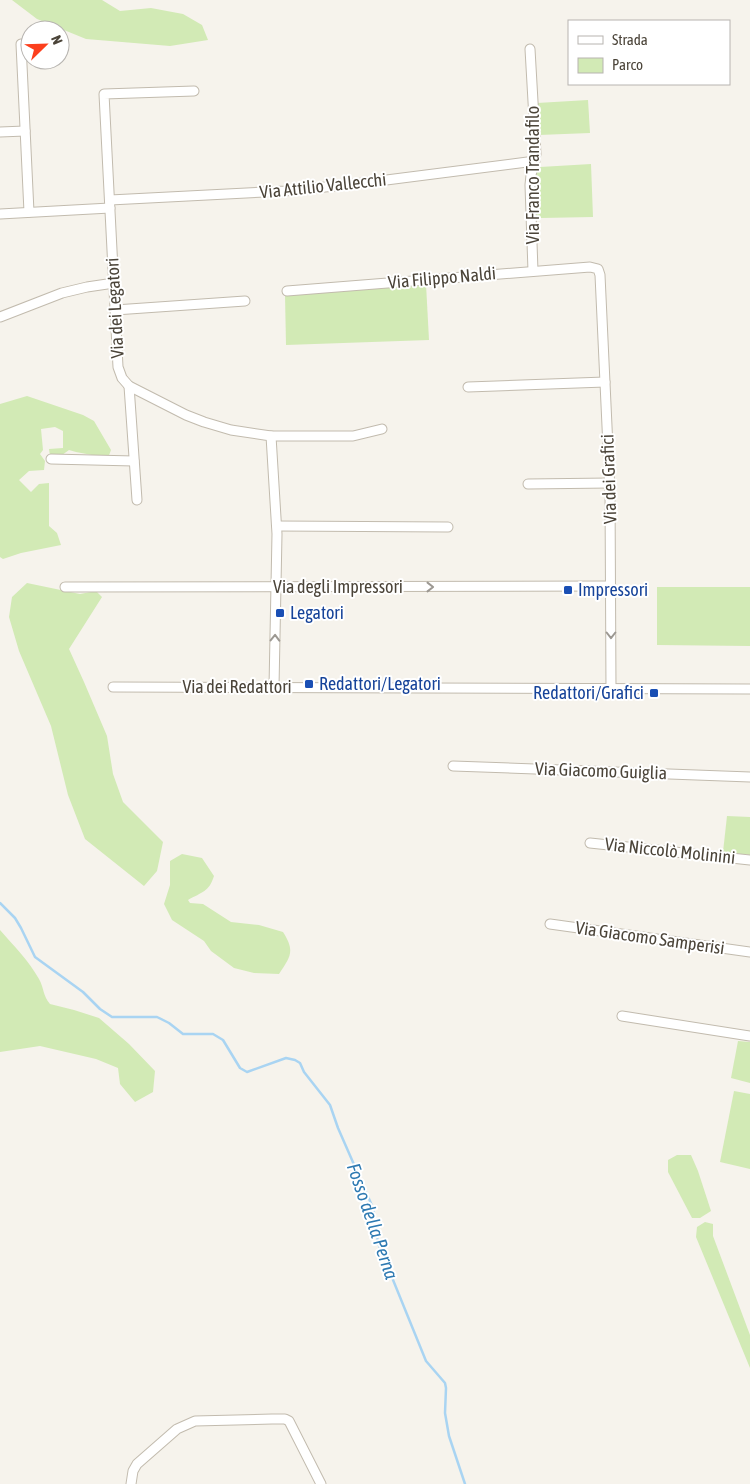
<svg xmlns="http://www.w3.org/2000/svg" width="750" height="1484" viewBox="0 0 750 1484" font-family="'Asap Condensed',sans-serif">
<rect width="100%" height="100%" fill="#f6f3ec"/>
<g fill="#d2eab5">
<path d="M 12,0 L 102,0 L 120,11 L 151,8 L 183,14 L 202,25 L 208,40 L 170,46 L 86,39 L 37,19 Z"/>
<path d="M 588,100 L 590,133 L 539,135 L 537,103 Z"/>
<path d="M 591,164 L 593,217 L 541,218 L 535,216 L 534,203 L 537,197 L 536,170 L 540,167 Z"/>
<path d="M 426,284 L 429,340 L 286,345 L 285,295 Z"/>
<path d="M 27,396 L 83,415 L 94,421 L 111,450 L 108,458 L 76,452 L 69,450 L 62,455 L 50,456 L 49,449 L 63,448 L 63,431 L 55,427 L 41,429 L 43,450 L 40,454 L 45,461 L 44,470 L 29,471 L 19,480 L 31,492 L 39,484 L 49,483 L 49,526 L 57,533 L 61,545 L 21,553 L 3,559 L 0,557 L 0,404 Z"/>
<path d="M 27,583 L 80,594 L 96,591 L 102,597 L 69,649 L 84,682 L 107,736 L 113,774 L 123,802 L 163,842 L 157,871 L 144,886 L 85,839 L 68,795 L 51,726 L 19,651 L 9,617 L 12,597 Z"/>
<path d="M 657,587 L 750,587 L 750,646 L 657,645 Z"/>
<path d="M 727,816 L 750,817 L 750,855 L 723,852 Z"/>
<path d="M 182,854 L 202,858 L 214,876 C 209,892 202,892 188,900 L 190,903 L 203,904 L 231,922 L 259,925 L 283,932 C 295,951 291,956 279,974 L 254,973 L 234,968 L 211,951 L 204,941 L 172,920 L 164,904 L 170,885 L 170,861 Z"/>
<path d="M 0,930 C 14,946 29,961 39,979 C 44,988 43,996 50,1004 L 74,1010 L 99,1018 L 129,1044 L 155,1071 L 153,1092 L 135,1102 L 120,1084 L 118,1068 L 96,1059 L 40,1046 L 0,1052 Z"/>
<path d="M 738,1041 L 750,1042 L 750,1083 L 731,1078 Z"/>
<path d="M 734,1091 L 750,1094 L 750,1169 L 720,1162 Z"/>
<path d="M 677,1155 L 691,1155 L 698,1171 L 711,1211 L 700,1218 L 692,1218 L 668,1172 L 668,1160 Z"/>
<path d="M 705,1222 L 713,1224 L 713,1236 L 750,1335 L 750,1368 L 696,1237 L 697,1227 Z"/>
</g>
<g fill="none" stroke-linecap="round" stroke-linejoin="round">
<path stroke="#a9d4f2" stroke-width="2.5" d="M 0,903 L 15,918 L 21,928 L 35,957 L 83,992 L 100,1009 L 112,1017 L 157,1017 L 169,1023 L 183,1034 L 213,1034 L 223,1040 L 240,1068 L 247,1072 L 286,1058 L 295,1060 L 300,1063 L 304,1072 L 330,1105 L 338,1128 L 373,1208 L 378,1243 L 426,1361 L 445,1383 L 446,1388 L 445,1413 L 449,1436 L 465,1484"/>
<defs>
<g id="street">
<path d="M 21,44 L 29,212"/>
<path d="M 530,49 L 536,154 L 531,175 L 530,185 L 533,271"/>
<path d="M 194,91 L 104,94 L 118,367 L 122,378 L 129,386 L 186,415 L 204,422 L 231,430 L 271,436 L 277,534 L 274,687"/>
<path d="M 0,132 L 25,131"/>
<path d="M 110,200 L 285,191 L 355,184 L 535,161"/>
<path d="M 0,214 L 110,208"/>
<path d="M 287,291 L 590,267 L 598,269 L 600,275 L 610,491 L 611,689"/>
<path d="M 115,310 L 245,301"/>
<path d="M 0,317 L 62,293 L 87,287 L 114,283"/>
<path d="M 129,386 L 137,500"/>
<path d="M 468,387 L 605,382"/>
<path d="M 271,436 L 353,436 L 382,429"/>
<path d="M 51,459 L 134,461"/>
<path d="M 528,484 L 610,483"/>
<path d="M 277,526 L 448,527"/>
<path d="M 65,587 L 611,586"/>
<path d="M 113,687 L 750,689"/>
<path d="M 453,766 L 750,777"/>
<path d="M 590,843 L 750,860"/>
<path d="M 550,924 L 750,952"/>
<path d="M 622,1016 L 750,1036"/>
<path d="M 131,1484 L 133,1471 L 137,1464 L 177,1429 L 195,1421 L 272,1419 L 285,1419 L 289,1421 L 321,1484"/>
</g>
</defs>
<use href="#street" stroke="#c2bbae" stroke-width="11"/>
<use href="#street" stroke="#fff" stroke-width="9"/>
</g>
<defs><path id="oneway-chevron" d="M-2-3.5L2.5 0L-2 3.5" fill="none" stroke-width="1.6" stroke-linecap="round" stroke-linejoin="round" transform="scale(1.25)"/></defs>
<g stroke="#9c9892">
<use href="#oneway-chevron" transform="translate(430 587)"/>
<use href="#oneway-chevron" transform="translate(611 635) rotate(90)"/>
<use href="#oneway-chevron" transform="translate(275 638) rotate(-89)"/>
</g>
<g fill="#1a4fb4" stroke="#fff" stroke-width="2">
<rect x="563" y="585" width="10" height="10" rx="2.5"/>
<rect x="275" y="608" width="10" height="10" rx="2.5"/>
<rect x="304" y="679" width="10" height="10" rx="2.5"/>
<rect x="649" y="688" width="10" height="10" rx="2.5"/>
</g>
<g text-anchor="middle" stroke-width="4" stroke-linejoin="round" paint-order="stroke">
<g font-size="18" fill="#4b4439" stroke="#fff">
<text transform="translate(533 175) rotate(-90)" y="6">Via Franco Trandafilo</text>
<text transform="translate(323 186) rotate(-6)" y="6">Via Attilio Vallecchi</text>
<text transform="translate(442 278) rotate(-5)" y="6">Via Filippo Naldi</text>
<text transform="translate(115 308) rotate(-93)" y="6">Via dei Legatori</text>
<text transform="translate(609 479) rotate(-92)" y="6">Via dei Grafici</text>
<text x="338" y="593">Via degli Impressori</text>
<text x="237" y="693">Via dei Redattori</text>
<text transform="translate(601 771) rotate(2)" y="6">Via Giacomo Guiglia</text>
<text transform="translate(670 851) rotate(6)" y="6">Via Niccolò Molinini</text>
<text transform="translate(650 938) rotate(8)" y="6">Via Giacomo Samperisi</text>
</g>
<g font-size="18" fill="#164399" stroke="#fff" text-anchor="start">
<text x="578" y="596">Impressori</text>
<text x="290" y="619">Legatori</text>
<text x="319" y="690">Redattori/Legatori</text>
<text x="644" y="699" text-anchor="end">Redattori/Grafici</text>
</g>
<g font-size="19" font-style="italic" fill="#2e7ab2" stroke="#fff">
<text transform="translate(373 1221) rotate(71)" y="7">Fosso della Perna</text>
</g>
</g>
<rect x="568" y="20" width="162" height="65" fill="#ffffff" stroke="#b7b4b0"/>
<rect x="578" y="36" width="25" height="8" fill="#ffffff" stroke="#b7b4b0"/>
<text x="612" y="45" font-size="15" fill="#4b4439">Strada</text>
<rect x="578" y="58" width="25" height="15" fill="#d2eab5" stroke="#b7b4b0"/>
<text x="612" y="70" font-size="15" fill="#4b4439">Parco</text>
<g transform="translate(45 45) rotate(67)"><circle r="24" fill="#ffffff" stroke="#b7b4b0"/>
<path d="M0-4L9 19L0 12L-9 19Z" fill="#fc3f1d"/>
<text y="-8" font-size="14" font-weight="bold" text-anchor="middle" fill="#4b4439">N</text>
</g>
</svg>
